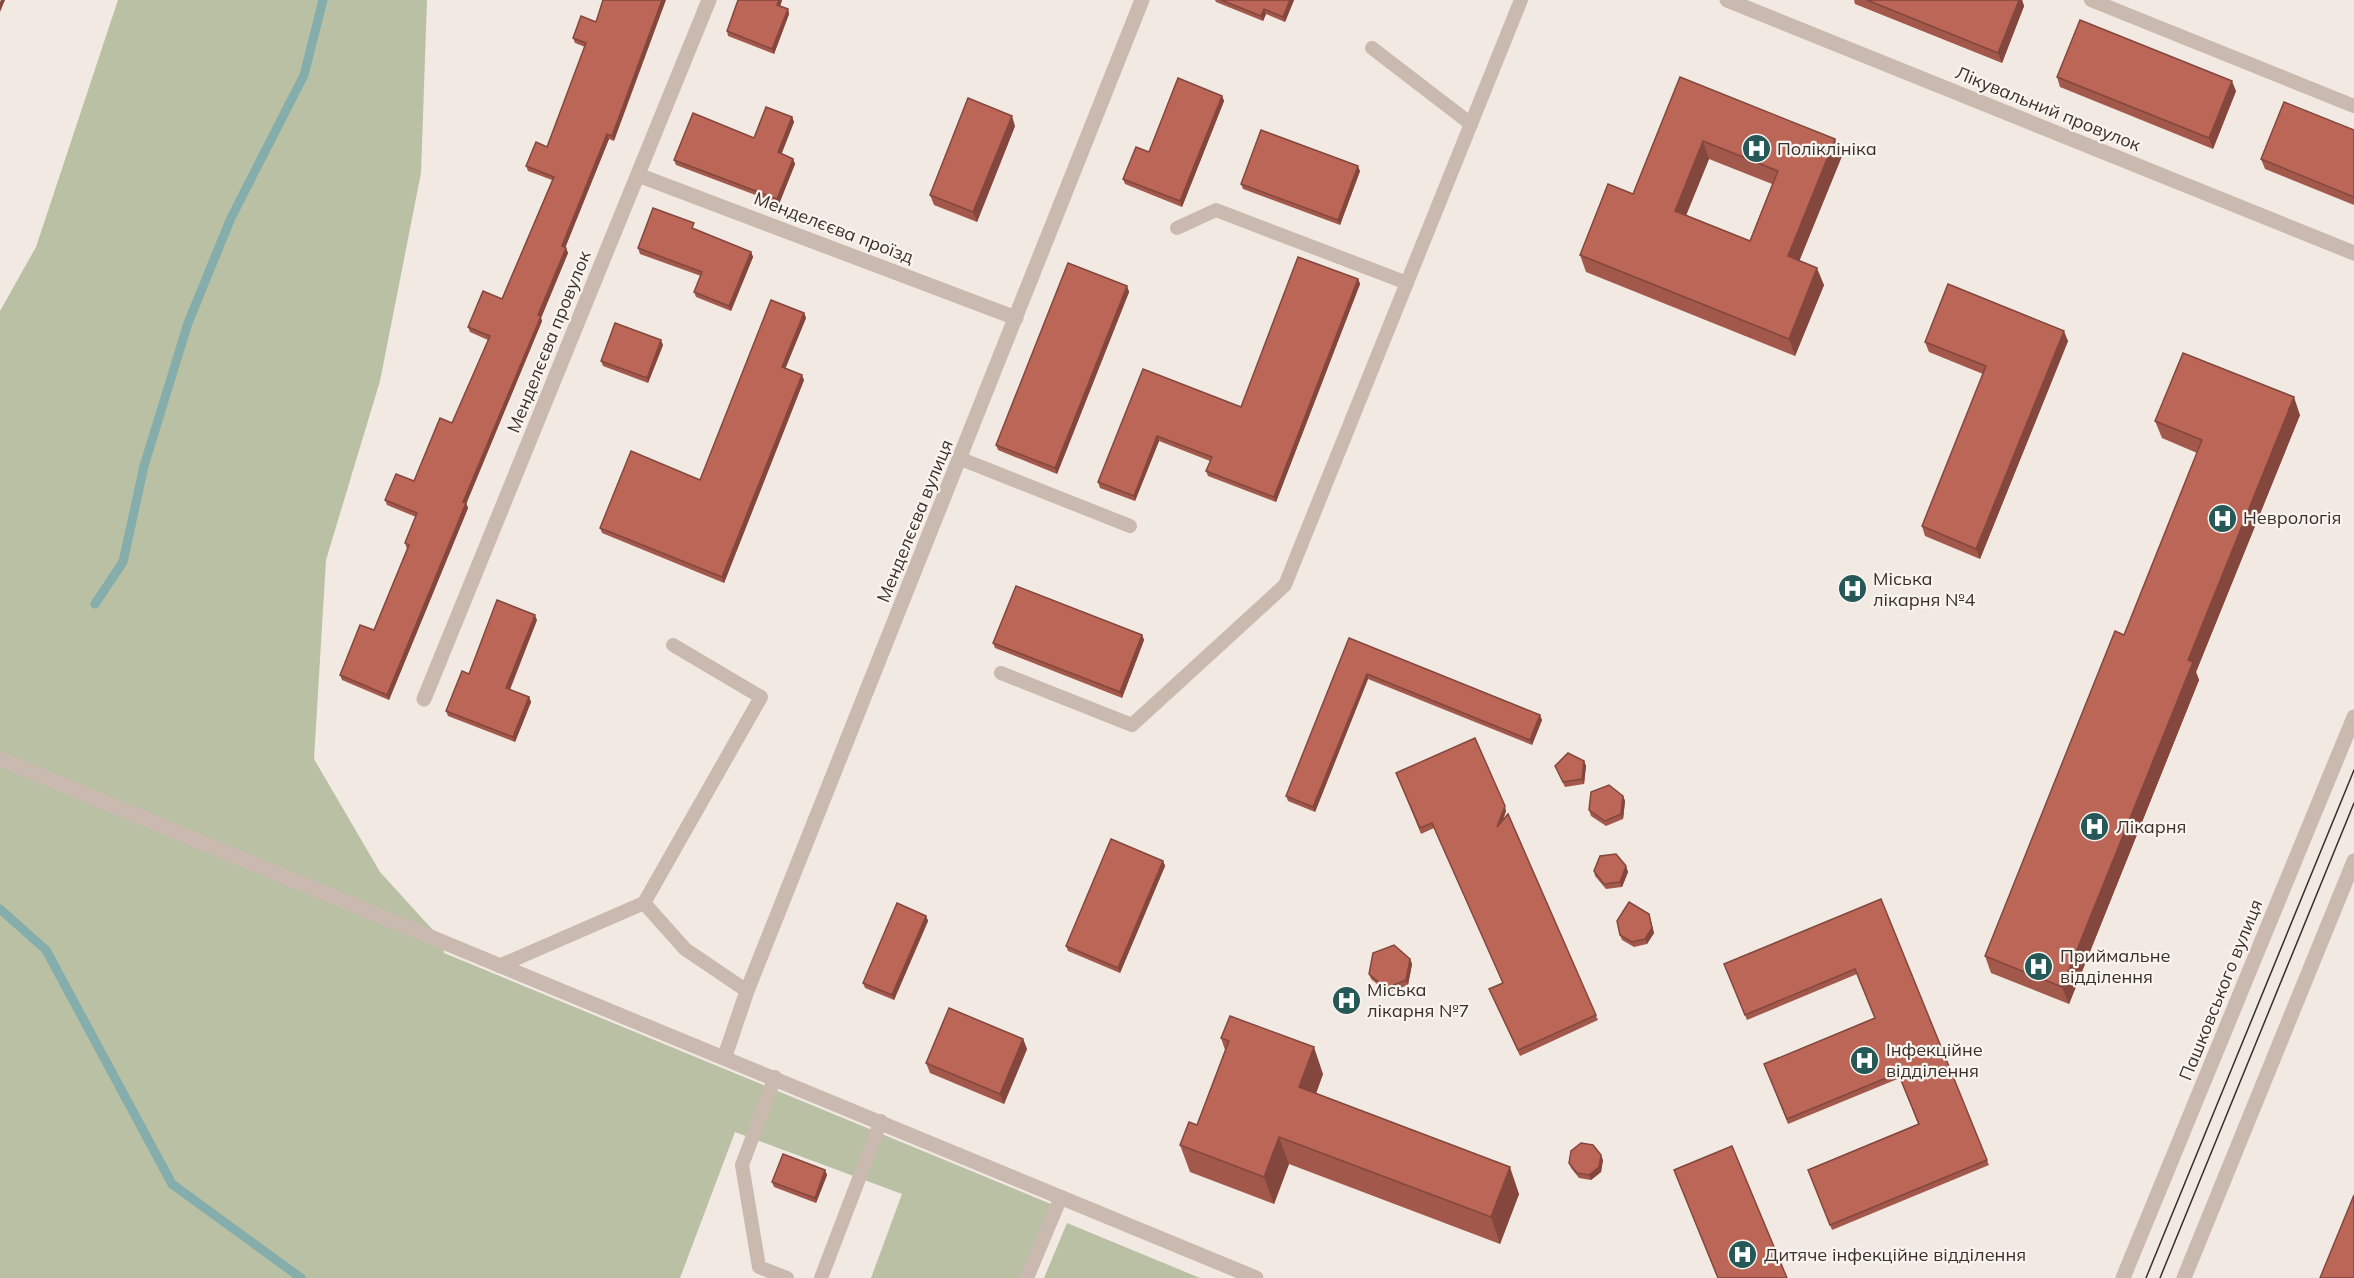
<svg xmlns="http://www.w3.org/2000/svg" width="2354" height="1278" viewBox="0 0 2354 1278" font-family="Mulish,sans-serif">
<rect width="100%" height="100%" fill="#f2e9e3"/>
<g fill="#b9c0a3">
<path d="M 118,0 L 427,0 L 421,173 L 380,381 L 326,560 L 314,759 L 380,872 L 442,940 L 444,953 L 1051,1204 L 1020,1278 L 871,1278 L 902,1194 L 735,1132 L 680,1278 L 0,1278 L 0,311 L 36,247 Z"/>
<path d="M 1067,1223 L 1200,1278 L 1044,1278 Z"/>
</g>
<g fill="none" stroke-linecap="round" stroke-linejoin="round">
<g stroke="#84adab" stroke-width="9">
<path d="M 95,604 L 123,562 L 144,466 L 188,323 L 231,218 L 304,75 L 323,0"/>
<path d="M 0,909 L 46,950 L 172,1184 L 301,1278"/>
</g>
<g stroke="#cab9af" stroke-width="14">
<path d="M 2091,0 L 2354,106"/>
<path d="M 1372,48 L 1471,124"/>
<path d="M 1177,228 L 1216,210 L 1407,283"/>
<path d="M 961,459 L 1130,526"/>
<path d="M 1001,673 L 1132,725 L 1285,585 L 1521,0"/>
<path d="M 644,903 L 685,949 L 747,991"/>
<path d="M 499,966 L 644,903 L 761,697 L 673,645"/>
<path d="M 775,1077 L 742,1165 L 759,1267 L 787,1278"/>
<path d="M 821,1278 L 881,1121"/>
<path d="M 1027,1278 L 1061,1197"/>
</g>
<g stroke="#cab9af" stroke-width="15">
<path d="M 1727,0 L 2354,253"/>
<path d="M 638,175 L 1016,318"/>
<path d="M 424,699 L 709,0"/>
<path d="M 0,759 C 419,931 838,1103 1256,1278"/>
<path d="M 725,1056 L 747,991 L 1142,0"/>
</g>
<g stroke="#cab9af" stroke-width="15">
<path d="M 2123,1278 L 2354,717"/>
<path d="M 2184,1278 L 2354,861"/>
</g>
<g stroke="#392f2c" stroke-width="1.5">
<path d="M 2146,1278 L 2354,770"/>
<path d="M 2160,1278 L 2354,803"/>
</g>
</g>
<g fill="#a2584b" fill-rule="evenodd">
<path d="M 738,0 L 782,0 L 780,6 L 788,9 L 789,14 L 774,54 L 728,36 L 727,31 Z"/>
<path d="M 1215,0 L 1294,0 L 1285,22 L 1266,14 L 1263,21 L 1216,2 Z"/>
<path d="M 1854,0 L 2022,0 L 2024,6 L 2002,63 L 1855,4 Z"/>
<path d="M 596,22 L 614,141 L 609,139 L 565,247 L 568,253 L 541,318 L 542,321 L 466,503 L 468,508 L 389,700 L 342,680 L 340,675 L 374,630 L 407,549 L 405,543 L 416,517 L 387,505 L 385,500 L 414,481 L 452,423 L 488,340 L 470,332 L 468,327 L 502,299 L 552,180 L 528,171 L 526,166 L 547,147 L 585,47 L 575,43 L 573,38 Z"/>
<path d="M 1680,77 L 1842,156 L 1799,261 L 1824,285 L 1795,356 L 1586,272 L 1580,255 L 1633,194 ZM 1709,159 L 1772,184 L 1750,241 L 1686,215 Z"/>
<path d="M 2057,77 L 2236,91 L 2213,149 L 2060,87 Z"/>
<path d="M 1222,96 L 1224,101 L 1182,207 L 1125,184 L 1123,179 L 1149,152 Z"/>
<path d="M 792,117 L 794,122 L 781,154 L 793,159 L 795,164 L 779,204 L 676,165 L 674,160 L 754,138 Z"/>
<path d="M 1015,126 L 977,222 L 934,205 L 930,195 Z"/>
<path d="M 2354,130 L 2354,205 L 2265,169 L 2261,159 Z"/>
<path d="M 1360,171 L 1340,225 L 1243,189 L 1241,184 Z"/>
<path d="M 696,229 L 695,230 L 751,252 L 753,257 L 731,311 L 696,297 L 694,292 L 701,276 L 640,254 L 638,248 Z"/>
<path d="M 1358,279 L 1360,284 L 1276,502 L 1208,476 L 1206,471 L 1210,461 L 1159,441 L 1135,501 L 1100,488 L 1098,482 L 1143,369 L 1241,407 Z"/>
<path d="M 1127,286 L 1129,292 L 1057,474 L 998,450 L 996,445 Z"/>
<path d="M 804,313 L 806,318 L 785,368 L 804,380 L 724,583 L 602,533 L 600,528 L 700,480 Z"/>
<path d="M 2068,341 L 1980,559 L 1925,536 L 1922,526 L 1983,374 L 1929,352 L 1925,342 Z"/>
<path d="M 663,345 L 648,383 L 603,366 L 601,361 Z"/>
<path d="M 2300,415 L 2196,672 L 2199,680 L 2069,1004 L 1991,973 L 1985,956 L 2124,635 L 2197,453 L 2162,438 L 2155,421 Z"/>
<path d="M 537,620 L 510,690 L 529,697 L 531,702 L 515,742 L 448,716 L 446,711 L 469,674 Z"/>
<path d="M 1142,635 L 1144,640 L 1122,698 L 995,648 L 993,643 Z"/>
<path d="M 1349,638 L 1542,720 L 1532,745 L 1368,679 L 1315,812 L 1288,801 L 1286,796 Z"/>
<path d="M 1584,761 L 1586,766 L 1584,784 L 1565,787 L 1555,766 Z"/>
<path d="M 1396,773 L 1506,811 L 1503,820 L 1598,1020 L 1520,1056 L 1489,989 L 1503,983 L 1434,828 L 1421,834 Z"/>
<path d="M 1623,796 L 1625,801 L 1623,819 L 1606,826 L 1591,816 L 1589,810 Z"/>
<path d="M 1163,861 L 1165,866 L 1120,973 L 1068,951 L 1066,946 Z"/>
<path d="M 1626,866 L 1628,872 L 1622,887 L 1606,889 L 1595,876 L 1594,871 Z"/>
<path d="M 1881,899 L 1989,1165 L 1832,1230 L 1808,1170 L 1918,1124 L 1900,1078 L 1788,1124 L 1764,1064 L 1875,1018 L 1857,974 L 1747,1020 L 1724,964 Z"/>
<path d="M 1649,914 L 1654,933 L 1647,944 L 1634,947 L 1622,940 L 1620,935 Z"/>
<path d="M 926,916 L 928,921 L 894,1000 L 865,988 L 863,983 Z"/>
<path d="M 1410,959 L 1412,964 L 1408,985 L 1388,993 L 1371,979 L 1369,974 Z"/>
<path d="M 1221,1038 L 1323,1074 L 1316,1094 L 1519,1194 L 1500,1244 L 1289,1164 L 1274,1204 L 1190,1172 L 1180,1145 L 1197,1125 L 1225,1050 Z"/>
<path d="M 1023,1039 L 1027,1049 L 1004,1104 L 930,1073 L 926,1063 Z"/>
<path d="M 1603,1160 L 1601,1172 L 1591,1180 L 1579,1178 L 1571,1168 L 1569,1163 Z"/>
<path d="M 825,1170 L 827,1175 L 816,1203 L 774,1187 L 772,1182 Z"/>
</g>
<g fill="#84473d">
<path d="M 1,0 L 5,0 L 0,12 L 0,2 Z"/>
<path d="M 662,0 L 666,0 L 614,141 L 612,136 Z"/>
<path d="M 779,0 L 782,0 L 779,10 L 777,5 Z"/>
<path d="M 1290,0 L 1294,0 L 1285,22 L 1283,17 Z"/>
<path d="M 2019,0 L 2022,0 L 2024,6 L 2002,63 L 1998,53 Z"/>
<path d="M 788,9 L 789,14 L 774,54 L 772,49 Z"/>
<path d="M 1264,9 L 1266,14 L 1263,21 L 1261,16 Z"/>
<path d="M 2232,81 L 2236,91 L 2213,149 L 2209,138 Z"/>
<path d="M 1222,96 L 1224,101 L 1182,207 L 1180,201 Z"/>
<path d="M 1012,116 L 1015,126 L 977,222 L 973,212 Z"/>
<path d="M 792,117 L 794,122 L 780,158 L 778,152 Z"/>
<path d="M 607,134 L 609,139 L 564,251 L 562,246 Z"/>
<path d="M 1835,139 L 1842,156 L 1794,274 L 1788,256 Z"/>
<path d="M 1703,141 L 1709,159 L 1681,228 L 1675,211 Z"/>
<path d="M 793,159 L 795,164 L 779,204 L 777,199 Z"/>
<path d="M 1358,166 L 1360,171 L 1340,225 L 1338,220 Z"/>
<path d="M 566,248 L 568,253 L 541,318 L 542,321 L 465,507 L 463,502 Z"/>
<path d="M 751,252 L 753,257 L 731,311 L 729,306 Z"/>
<path d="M 1817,268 L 1824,285 L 1795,356 L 1789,339 Z"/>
<path d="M 1358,279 L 1360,284 L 1276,502 L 1274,497 Z"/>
<path d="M 1127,286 L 1129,292 L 1057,474 L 1055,468 Z"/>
<path d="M 804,313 L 806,318 L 784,372 L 782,367 Z"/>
<path d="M 2064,331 L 2068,341 L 1980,559 L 1976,549 Z"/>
<path d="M 661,340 L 663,345 L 648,383 L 647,378 Z"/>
<path d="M 802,375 L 804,380 L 724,583 L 722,577 Z"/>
<path d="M 2294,397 L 2300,415 L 2196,672 L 2199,680 L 2069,1004 L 2062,987 L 2188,660 Z"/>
<path d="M 1157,436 L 1159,441 L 1135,501 L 1134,496 Z"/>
<path d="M 466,503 L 468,508 L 389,700 L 387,695 Z"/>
<path d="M 535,615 L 537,620 L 508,693 L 506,688 Z"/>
<path d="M 1142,635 L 1144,640 L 1122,698 L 1120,692 Z"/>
<path d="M 1367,674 L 1368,679 L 1315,812 L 1313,807 Z"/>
<path d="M 529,697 L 531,702 L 515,742 L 513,737 Z"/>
<path d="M 1540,715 L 1542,720 L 1532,745 L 1530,740 Z"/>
<path d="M 1584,761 L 1586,766 L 1584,784 L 1582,779 Z"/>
<path d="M 1623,796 L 1625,801 L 1623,819 L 1621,814 Z"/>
<path d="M 1505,806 L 1506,811 L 1498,832 L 1497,827 Z"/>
<path d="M 1163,861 L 1165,866 L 1120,973 L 1118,968 Z"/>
<path d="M 1626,866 L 1628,872 L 1622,887 L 1620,882 Z"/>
<path d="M 1649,914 L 1654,933 L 1647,944 L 1645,939 Z"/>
<path d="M 926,916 L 928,921 L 894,1000 L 892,995 Z"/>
<path d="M 1410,959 L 1412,964 L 1408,985 L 1406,980 Z"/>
<path d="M 1023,1039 L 1027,1049 L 1004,1104 L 1000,1094 Z"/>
<path d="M 1314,1047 L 1323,1074 L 1308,1114 L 1299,1087 Z"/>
<path d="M 1279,1137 L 1289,1164 L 1274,1204 L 1264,1177 Z"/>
<path d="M 1601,1155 L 1603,1160 L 1601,1172 L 1591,1180 L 1589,1175 Z"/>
<path d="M 1510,1167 L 1519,1194 L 1500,1244 L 1491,1217 Z"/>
<path d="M 825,1170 L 827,1175 L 816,1203 L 815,1198 Z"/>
</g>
<g fill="#bc6657" stroke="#84473d" stroke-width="1.5" fill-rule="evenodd">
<path d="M 603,0 L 662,0 L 612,136 L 607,134 L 562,246 L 566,248 L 538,315 L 541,316 L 463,502 L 466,503 L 387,695 L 340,675 L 360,625 L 374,630 L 409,545 L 405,543 L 417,513 L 385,500 L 396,474 L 414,481 L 440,418 L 452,423 L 490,336 L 468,327 L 483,291 L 502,299 L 554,177 L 526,166 L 536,142 L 547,147 L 586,43 L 573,38 L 581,16 L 596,22 Z"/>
<path d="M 738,0 L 779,0 L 777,5 L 788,9 L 772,49 L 727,31 Z"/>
<path d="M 1221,0 L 1290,0 L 1283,17 L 1264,9 L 1261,16 Z"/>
<path d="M 1867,0 L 2019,0 L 1998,53 Z"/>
<path d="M 2080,20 L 2232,81 L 2209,138 L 2057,77 Z"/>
<path d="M 1680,77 L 1835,139 L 1788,256 L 1817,268 L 1789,339 L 1580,255 L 1608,184 L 1633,194 ZM 1703,141 L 1778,171 L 1750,241 L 1675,211 Z"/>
<path d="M 1178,78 L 1222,96 L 1180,201 L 1123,179 L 1136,147 L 1149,152 Z"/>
<path d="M 968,98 L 1012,116 L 973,212 L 930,195 Z"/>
<path d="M 2284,102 L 2354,130 L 2354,197 L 2261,159 Z"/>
<path d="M 766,107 L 792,117 L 778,152 L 793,159 L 777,199 L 674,160 L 693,113 L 754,138 Z"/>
<path d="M 1261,130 L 1358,166 L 1338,220 L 1241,184 Z"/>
<path d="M 653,208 L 694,223 L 692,228 L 751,252 L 729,306 L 694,292 L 702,272 L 638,248 Z"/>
<path d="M 1298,257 L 1358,279 L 1274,497 L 1206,471 L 1212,457 L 1157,436 L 1134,496 L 1098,482 L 1143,369 L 1241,407 Z"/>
<path d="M 1068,263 L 1127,286 L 1055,468 L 996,445 Z"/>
<path d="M 1948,284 L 2064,331 L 1976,549 L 1922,526 L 1986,366 L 1925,342 Z"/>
<path d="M 771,300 L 804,313 L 782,367 L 802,375 L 722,577 L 600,528 L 631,451 L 700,480 Z"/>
<path d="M 615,323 L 661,340 L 647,378 L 601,361 Z"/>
<path d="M 2183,353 L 2294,397 L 2188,660 L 2193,662 L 2062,987 L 1985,956 L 2115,631 L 2124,635 L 2202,440 L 2155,421 Z"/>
<path d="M 1016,586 L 1142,635 L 1120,692 L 993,643 Z"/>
<path d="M 497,600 L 535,615 L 506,688 L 529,697 L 513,737 L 446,711 L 462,671 L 469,674 Z"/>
<path d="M 1349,638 L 1540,715 L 1530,740 L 1367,674 L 1313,807 L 1286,796 Z"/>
<path d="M 1475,738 L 1505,806 L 1497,827 L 1508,814 L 1596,1015 L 1518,1050 L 1489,989 L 1503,983 L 1432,823 L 1420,828 L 1396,773 Z"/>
<path d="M 1568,753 L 1584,761 L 1582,779 L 1563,782 L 1555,766 Z"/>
<path d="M 1609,785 L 1623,796 L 1621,814 L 1605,821 L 1589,810 L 1591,792 Z"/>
<path d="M 1111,839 L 1163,861 L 1118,968 L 1066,946 Z"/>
<path d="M 1616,854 L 1626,866 L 1620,882 L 1604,884 L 1594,871 L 1600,856 Z"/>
<path d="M 1881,899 L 1987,1160 L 1830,1225 L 1808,1170 L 1919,1124 L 1898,1073 L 1787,1119 L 1764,1064 L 1875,1018 L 1855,969 L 1745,1015 L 1724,964 Z"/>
<path d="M 1629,902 L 1649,914 L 1652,928 L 1645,939 L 1632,942 L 1620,935 L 1617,921 Z"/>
<path d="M 897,903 L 926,916 L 892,995 L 863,983 Z"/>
<path d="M 1394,945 L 1410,959 L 1406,980 L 1386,988 L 1369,974 L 1373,953 Z"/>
<path d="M 949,1008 L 1023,1039 L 1000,1094 L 926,1063 Z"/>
<path d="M 1230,1016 L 1314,1047 L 1299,1087 L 1510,1167 L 1491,1217 L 1279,1137 L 1264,1177 L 1180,1145 L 1189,1122 L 1197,1125 L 1229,1041 L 1221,1038 Z"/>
<path d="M 1581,1143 L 1593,1145 L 1601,1155 L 1599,1167 L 1589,1175 L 1577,1173 L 1569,1163 L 1571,1151 Z"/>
<path d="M 1732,1146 L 1787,1278 L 1718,1278 L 1674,1170 Z"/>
<path d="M 783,1154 L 825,1170 L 815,1198 L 772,1182 Z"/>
<path d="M 2354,1195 L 2354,1278 L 2320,1278 Z"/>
</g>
<defs>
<symbol id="hospital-disc" viewBox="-11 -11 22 22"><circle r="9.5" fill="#255856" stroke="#faf4ef"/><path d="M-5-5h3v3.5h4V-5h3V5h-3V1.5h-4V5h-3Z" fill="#fff"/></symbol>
</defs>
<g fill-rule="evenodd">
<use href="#hospital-disc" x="1740" y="132" width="33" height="33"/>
<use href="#hospital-disc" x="2206" y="502" width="33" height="33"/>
<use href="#hospital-disc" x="1836" y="572" width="33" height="33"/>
<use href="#hospital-disc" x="2078" y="810" width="33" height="33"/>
<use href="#hospital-disc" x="2022" y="950" width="33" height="33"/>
<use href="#hospital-disc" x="1330" y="984" width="33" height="33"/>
<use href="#hospital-disc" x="1848" y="1044" width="33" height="33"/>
<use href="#hospital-disc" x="1726" y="1238" width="33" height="33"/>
</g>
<g text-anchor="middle" stroke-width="4.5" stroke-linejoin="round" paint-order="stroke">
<g font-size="18" fill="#392f2c" stroke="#faf4ef">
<text transform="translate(2048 109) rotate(22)" y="6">Лікувальний провулок</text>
<text transform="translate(834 228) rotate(21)" y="6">Менделєєва проїзд</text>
<text transform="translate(549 342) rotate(-68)" y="6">Менделєєва провулок</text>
<text transform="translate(915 521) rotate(-68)" y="6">Менделєєва вулиця</text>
<text transform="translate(2221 990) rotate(-68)" y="6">Пашковського вулиця</text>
</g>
<g font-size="18" fill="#392f2c" stroke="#faf4ef" text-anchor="start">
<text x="1777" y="155">Поліклініка</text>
<text x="2243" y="524">Неврологія</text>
<text x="1873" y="585">Міська<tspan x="1873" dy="21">лікарня №4</tspan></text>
<text x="2116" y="833">Лікарня</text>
<text x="2060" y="962">Приймальне<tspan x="2060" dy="21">відділення</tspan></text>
<text x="1367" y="996">Міська<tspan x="1367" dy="21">лікарня №7</tspan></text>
<text x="1886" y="1056">Інфекційне<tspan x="1886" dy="21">відділення</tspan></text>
<text x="1764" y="1261">Дитяче інфекційне відділення</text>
</g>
</g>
</svg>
